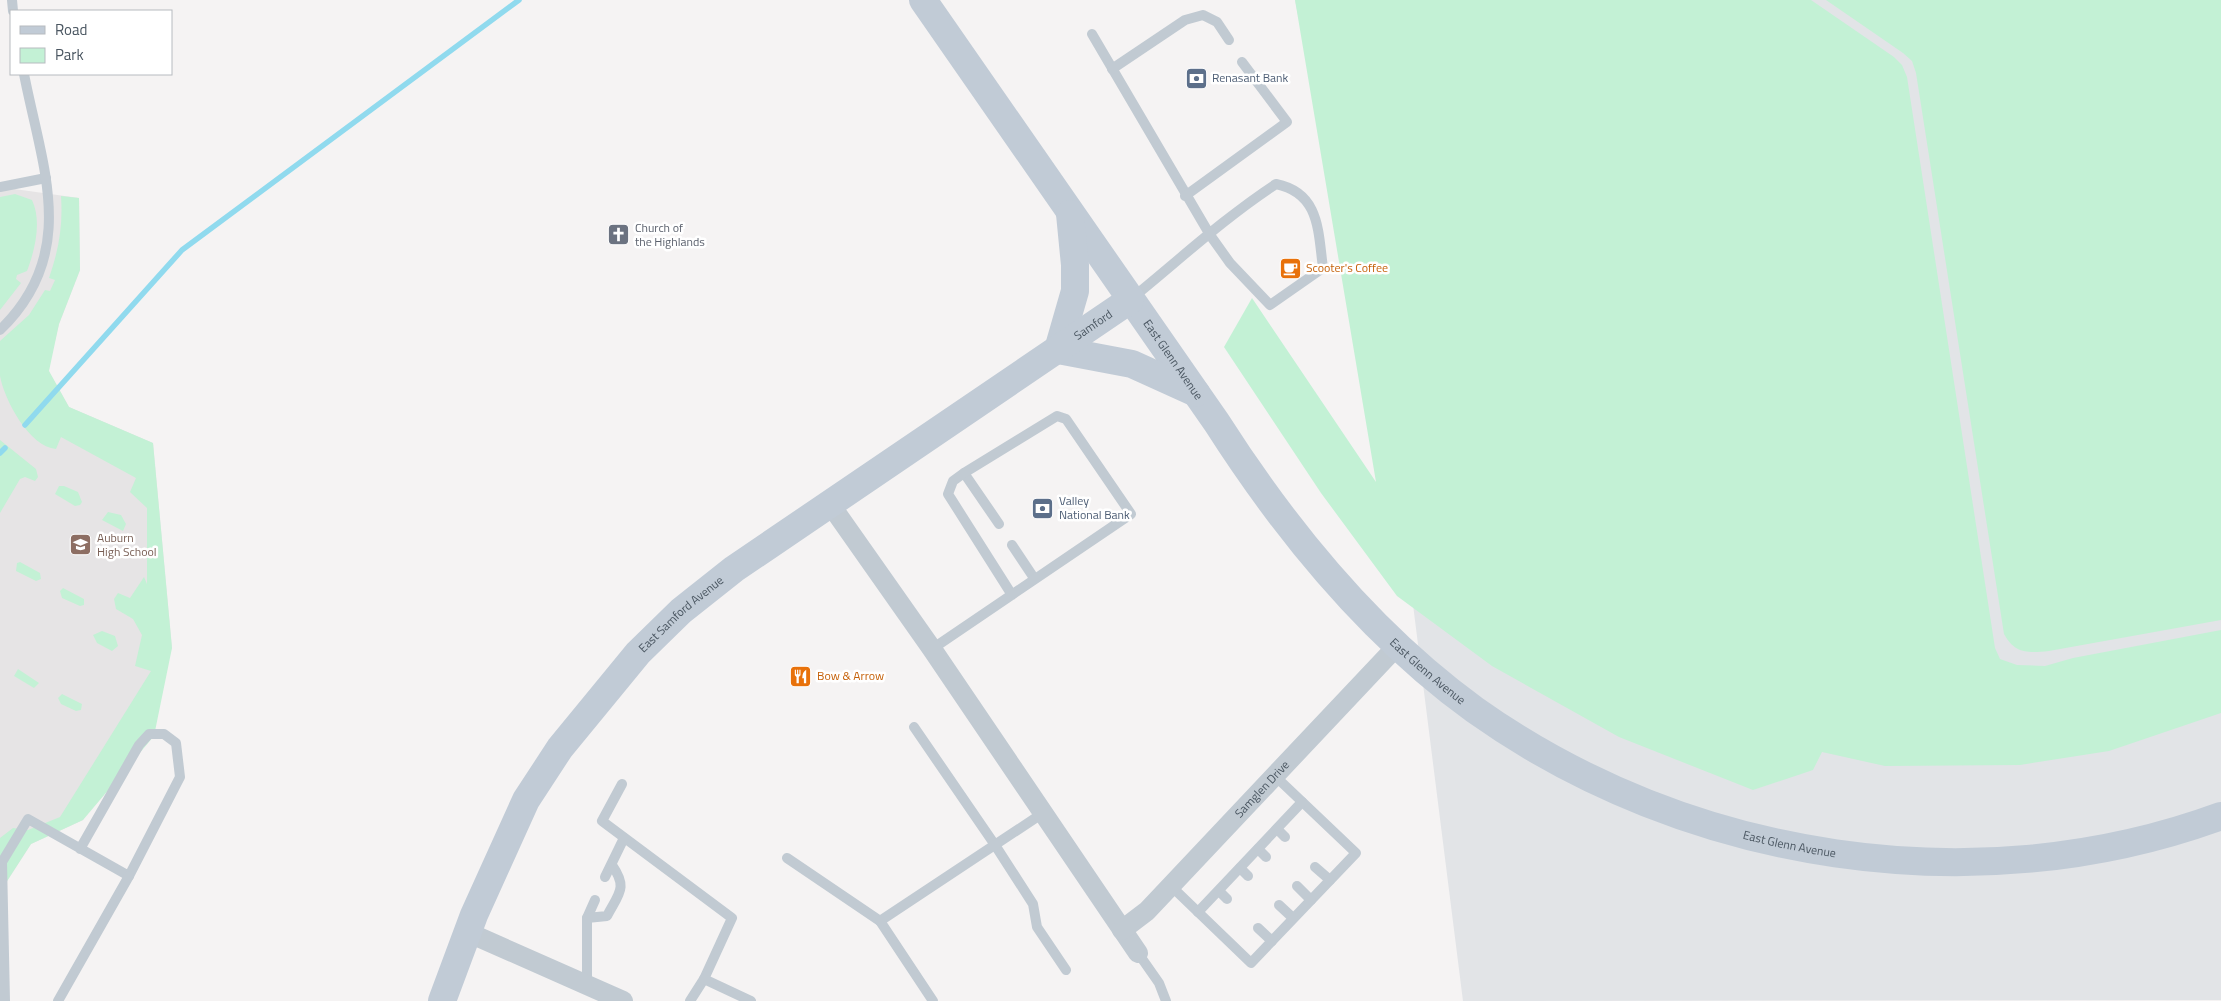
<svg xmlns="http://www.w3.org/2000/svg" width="2221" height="1001" viewBox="0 0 2221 1001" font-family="'Titillium Web',sans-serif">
<rect width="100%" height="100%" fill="#f5f3f3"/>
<path fill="#e6e4e5" d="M 0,187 L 79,198 L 80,270 L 59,324 L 48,370 L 69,407 L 153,443 L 172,648 L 83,820 L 31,844 L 0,892 Z"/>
<path fill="#e2e4e7" d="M 1295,0 L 2221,0 L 2221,1000 L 1463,1001 L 1408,565 Z"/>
<g fill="#c3f1d5">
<path d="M 1295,0 L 1811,0 L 1894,57 L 1902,65 L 1907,77 L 1995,648 L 2000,659 L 2017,665 L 2045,666 L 2073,658 L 2221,630 L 2221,713 L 2109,751 L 2020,765 L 1885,766 L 1822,752 L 1813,770 L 1753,790 L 1619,737 L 1492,666 L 1397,596 L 1321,493 L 1224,347 L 1252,298 L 1376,482 Z"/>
<path d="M 1826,0 L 2221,0 L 2221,620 L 2049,651 C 2028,653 2015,654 2004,634 L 1916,73 L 1912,61 L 1903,53 Z"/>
<path d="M 15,194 L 32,200 C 42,221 35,250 27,271 L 17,275 L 16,279 L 21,283 L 0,310 L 0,197 Z"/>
<path d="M 61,196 L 79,198 L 80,270 L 59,324 L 49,371 L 69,407 L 153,443 L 172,648 L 154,736 L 83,820 L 31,844 L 0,892 L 0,838 L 13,828 L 28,830 L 60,817 L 151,671 L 135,666 L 142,635 L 133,619 L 116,609 L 114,599 L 118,593 L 130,598 L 144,577 L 147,584 L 147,508 L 130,492 L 136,478 L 61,437 L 56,449 C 29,447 4,399 0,376 C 0,365 0,352 0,341 L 29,315 L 45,290 L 50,291 L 55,280 L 49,278 C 59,249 63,225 61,196 Z"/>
<path d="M 0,440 L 36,469 L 38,477 L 35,481 L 25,477 L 20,479 L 0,513 Z"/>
<path d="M 59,486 L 64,486 L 78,492 L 82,502 L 80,505 L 75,506 L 55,494 Z"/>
<path d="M 108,512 L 121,515 L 126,524 L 123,531 L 102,520 Z"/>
<path d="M 20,562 L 40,573 L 41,579 L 36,581 L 16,571 L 17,563 Z"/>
<path d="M 63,588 L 84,599 L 84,605 L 80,606 L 62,598 L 60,591 Z"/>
<path d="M 102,631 L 115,636 L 118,646 L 112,651 L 97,643 L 93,635 Z"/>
<path d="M 18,669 L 39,683 L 34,688 L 14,676 Z"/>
<path d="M 62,694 L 82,704 L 81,710 L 76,711 L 61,704 L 58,698 Z"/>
</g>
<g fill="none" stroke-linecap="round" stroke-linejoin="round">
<g stroke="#90daee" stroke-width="5.5">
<path d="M 25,425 L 182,250 L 519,0"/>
<path d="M 0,453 L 5,448"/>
</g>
<g stroke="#c1cad2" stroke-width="10">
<path d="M 12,0 L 13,11"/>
<path d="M 1092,34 L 1210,235 L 1230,263 L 1270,305 L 1323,268 C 1318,231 1320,193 1276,184 C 1224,218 1178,261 1131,299"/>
<path d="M 1112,69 L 1185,20 L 1203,15 L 1217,22 L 1229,40"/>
<path d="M 0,187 L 46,178"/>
<path d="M 1185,196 L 1287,122 L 1242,62"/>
<path d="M 0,330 C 80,253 42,167 24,74"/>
<path d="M 964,473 L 999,524"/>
<path d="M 1012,545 L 1034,578"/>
<path d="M 932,649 L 1131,514 L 1066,419 L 1057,416 L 964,473 L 953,481 L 948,494 L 1012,595"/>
<path d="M 914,727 L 995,845 L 1033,904 L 1037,927 L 1066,970"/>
<path d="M 622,784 L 602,821 L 732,918 L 704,979 L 690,1001"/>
<path d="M 1277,829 L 1285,837"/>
<path d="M 1258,849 L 1266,857"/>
<path d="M 787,858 L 880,921 L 1043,813"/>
<path d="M 1315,867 L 1330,880"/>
<path d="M 1240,868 L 1248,876"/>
<path d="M 605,877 L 624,838"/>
<path d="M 1171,886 L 1251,963 L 1356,853 L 1275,776"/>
<path d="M 1297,886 L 1311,900"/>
<path d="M 1219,891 L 1227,899"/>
<path d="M 1279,905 L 1293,918"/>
<path d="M 1198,912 L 1302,802"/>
<path d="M 587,918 L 607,916 C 619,893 628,888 612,865"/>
<path d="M 880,921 L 933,1001"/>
<path d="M 1258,928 L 1272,941"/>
<path d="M 1138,953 L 1159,983 L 1166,1001"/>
<path d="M 704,979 L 751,1001"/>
<path d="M 587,985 L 587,918 L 595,900"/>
<path d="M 5,1001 L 2,862 L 28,819 L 129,876 L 180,777 L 176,743 L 164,734 L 149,734 L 139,745 L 80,849"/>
<path d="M 58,1001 L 129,876"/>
</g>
<g stroke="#c1cad2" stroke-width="20">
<path d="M 830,504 L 932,649 L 1138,953"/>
<path id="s1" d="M 1122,930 L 1147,911 L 1398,645"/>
<path d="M 467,932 L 623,1001"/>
</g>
<g stroke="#c1cbd6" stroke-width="28">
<path id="s2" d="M 923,0 L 1217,423 C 1286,531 1370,634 1475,710 C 1687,861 1976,906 2221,816"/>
<path d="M 1058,350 L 1132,364 L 1196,393"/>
<path d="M 1058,350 L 1075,291 L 1075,265 L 1070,214"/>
<path id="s3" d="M 442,1001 L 474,915 L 526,800 L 560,748 L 638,653 L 681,611 L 734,569 L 1130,300"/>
</g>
</g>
<defs>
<symbol id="bank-square" viewBox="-11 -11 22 22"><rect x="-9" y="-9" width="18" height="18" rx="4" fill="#5c6f8a" stroke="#fff"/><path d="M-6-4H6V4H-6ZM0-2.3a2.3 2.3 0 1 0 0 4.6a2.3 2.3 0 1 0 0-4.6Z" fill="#fff"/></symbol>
<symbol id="church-square" viewBox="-11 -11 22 22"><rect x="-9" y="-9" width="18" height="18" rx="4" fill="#6b7280" stroke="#fff"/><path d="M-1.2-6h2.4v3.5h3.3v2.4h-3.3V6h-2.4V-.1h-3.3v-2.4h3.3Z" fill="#fff"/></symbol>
<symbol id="cafe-square" viewBox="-11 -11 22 22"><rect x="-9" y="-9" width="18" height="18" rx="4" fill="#e8710a" stroke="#fff"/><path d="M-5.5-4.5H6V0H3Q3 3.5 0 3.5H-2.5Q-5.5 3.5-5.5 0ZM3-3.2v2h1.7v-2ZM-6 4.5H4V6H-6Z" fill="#fff"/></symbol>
<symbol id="school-square" viewBox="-11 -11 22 22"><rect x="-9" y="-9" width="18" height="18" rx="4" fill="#8d6e63" stroke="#fff"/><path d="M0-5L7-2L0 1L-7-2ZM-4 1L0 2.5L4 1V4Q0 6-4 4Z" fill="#fff"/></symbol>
<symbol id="restaurant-square" viewBox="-11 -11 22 22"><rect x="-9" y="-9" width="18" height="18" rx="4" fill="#e8710a" stroke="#fff"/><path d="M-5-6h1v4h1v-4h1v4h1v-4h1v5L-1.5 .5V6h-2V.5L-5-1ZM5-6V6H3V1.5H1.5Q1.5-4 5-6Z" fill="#fff"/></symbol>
</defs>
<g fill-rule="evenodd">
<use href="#bank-square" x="1184" y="66" width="25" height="25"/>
<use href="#church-square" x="606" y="222" width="25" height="25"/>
<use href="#cafe-square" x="1278" y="256" width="25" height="25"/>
<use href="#bank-square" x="1030" y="496" width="25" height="25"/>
<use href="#school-square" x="68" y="532" width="25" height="25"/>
<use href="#restaurant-square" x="788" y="664" width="25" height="25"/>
</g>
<g text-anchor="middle" stroke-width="5" stroke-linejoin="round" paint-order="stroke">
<g font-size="12" fill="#4e5e75" stroke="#fff" text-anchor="start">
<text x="1212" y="82">Renasant Bank</text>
<text x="1059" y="505">Valley<tspan x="1059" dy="14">National Bank</tspan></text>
</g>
<g font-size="12" fill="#5b616d" stroke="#fff" text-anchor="start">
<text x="635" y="232">Church of<tspan x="635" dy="14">the Highlands</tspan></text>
</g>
<g font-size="12" fill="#c56008" stroke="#fff" text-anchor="start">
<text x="1306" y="272">Scooter's Coffee</text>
<text x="817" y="680">Bow &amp; Arrow</text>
</g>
<g font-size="12" fill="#4a5661" stroke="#fff">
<text dy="4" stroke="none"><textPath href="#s3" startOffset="965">Samford</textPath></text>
<text dy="4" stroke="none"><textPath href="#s2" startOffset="438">East Glenn Avenue</textPath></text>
<text dy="4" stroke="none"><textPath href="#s3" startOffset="461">East Samford Avenue</textPath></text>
<text dy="4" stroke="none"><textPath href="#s2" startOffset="842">East Glenn Avenue</textPath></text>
<text dy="4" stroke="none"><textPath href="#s1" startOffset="199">Samglen Drive</textPath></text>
<text dy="4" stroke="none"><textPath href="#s2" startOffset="1248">East Glenn Avenue</textPath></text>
</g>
<g font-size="12" fill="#785e54" stroke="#fff" text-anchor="start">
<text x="97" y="542">Auburn<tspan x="97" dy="14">High School</tspan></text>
</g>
</g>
<rect x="10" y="10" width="162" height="65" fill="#ffffff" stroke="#b7bbc0"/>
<rect x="20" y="26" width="25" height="8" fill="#c1cbd6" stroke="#b7bbc0"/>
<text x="55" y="35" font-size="15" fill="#4a5661">Road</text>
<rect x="20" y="48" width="25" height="15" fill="#c3f1d5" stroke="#b7bbc0"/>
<text x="55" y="60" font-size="15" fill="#4a5661">Park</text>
</svg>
